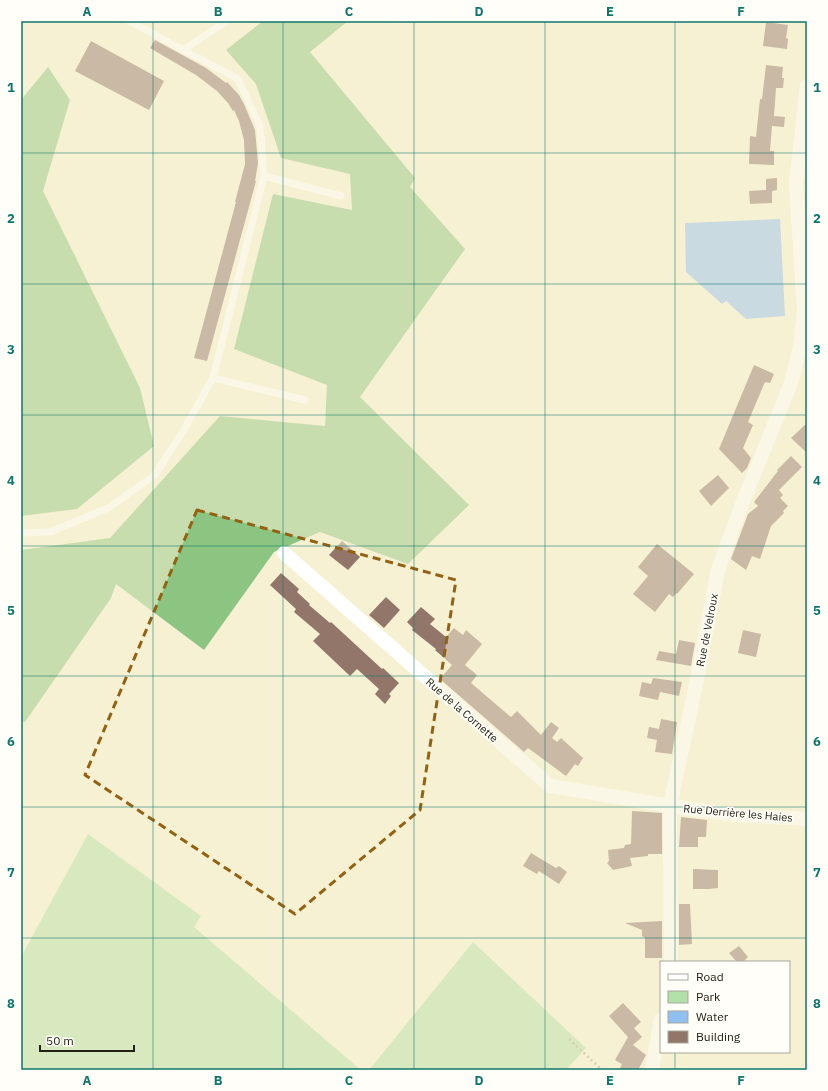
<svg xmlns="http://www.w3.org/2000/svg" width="828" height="1091" viewBox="0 0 828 1091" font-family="'IBM Plex Sans',sans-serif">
<rect width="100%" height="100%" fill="#f7f1d3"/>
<g fill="#b1e1a9">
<path d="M 88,834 L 201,916 L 194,927 L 361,1070 L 21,1070 L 21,957 Z"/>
<path d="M 473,942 L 586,1048 L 566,1070 L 369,1070 Z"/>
</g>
<g fill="#8cc582">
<path d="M 263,21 L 348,21 L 310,52 L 415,178 L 410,187 L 465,249 L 360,397 L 469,505 L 408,564 L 320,532 L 274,552 L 204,650 L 116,584 L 111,598 L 25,722 L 21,721 L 21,550 L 110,538 L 220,416 L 325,426 L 327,385 L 234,349 L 273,194 L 352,210 L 350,174 L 281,158 L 256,84 L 226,50 Z"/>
<path d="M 48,67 L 70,100 L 43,191 L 140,388 L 154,446 L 77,509 L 21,516 L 21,100 Z"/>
</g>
<path fill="#90bff2" d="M 780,219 L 785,316 L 746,319 L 726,301 L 722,304 L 686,272 L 685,223 Z"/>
<g fill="#92766a">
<path d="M 766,22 L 788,25 L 786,38 L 788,39 L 787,49 L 763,46 Z"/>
<path d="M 155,40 L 206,68 L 226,83 L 227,82 L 239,95 L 244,104 L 255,130 L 258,163 L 255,181 L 256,181 L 207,361 L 194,358 L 236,202 L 235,202 L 245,164 L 244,140 L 239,121 L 234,110 L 233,111 L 228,103 L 217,91 L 196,75 L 150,48 Z"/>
<path d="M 91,41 L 164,81 L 149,110 L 75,71 Z"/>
<path d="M 766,65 L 783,67 L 782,78 L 784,78 L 783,88 L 776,88 L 774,116 L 785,117 L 784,127 L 772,126 L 770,151 L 774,151 L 774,165 L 749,164 L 750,136 L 756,137 L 760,99 L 762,99 Z"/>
<path d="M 777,178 L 777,190 L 772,191 L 772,203 L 750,204 L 749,191 L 766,190 L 766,179 Z"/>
<path d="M 754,365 L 774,374 L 770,383 L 765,382 L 748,422 L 753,425 L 743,448 L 751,458 L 747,468 L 742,473 L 719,449 Z"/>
<path d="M 807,423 L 807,453 L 791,438 Z"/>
<path d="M 791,456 L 802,467 L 779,490 L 783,495 L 780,498 L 788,506 L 783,511 L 784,513 L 771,526 L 760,559 L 752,556 L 746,570 L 731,559 L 748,514 L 758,506 L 754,502 L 778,471 L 777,470 Z"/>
<path d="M 718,475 L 729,488 L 711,506 L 699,491 Z"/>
<path d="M 342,541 L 360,557 L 348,570 L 329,555 Z"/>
<path d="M 657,544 L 694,574 L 677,594 L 676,593 L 673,597 L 669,594 L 655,612 L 633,594 L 648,576 L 638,567 Z"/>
<path d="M 281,573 L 299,589 L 297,592 L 310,604 L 309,605 L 330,623 L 331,622 L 382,669 L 383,668 L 399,683 L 389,694 L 391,696 L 385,704 L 375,694 L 379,689 L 357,669 L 350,676 L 313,641 L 320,634 L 294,612 L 296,609 L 270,585 Z"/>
<path d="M 386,597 L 400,610 L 384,628 L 369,615 Z"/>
<path d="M 421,607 L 435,619 L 430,624 L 446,637 L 454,628 L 463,635 L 466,630 L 482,644 L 465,665 L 477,675 L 471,683 L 511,717 L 517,711 L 541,735 L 551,722 L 559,728 L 552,738 L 557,742 L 561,738 L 583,758 L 578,766 L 575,764 L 566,776 L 528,748 L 524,752 L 440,679 L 452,665 L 435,650 L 436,649 L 412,630 L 413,628 L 407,622 Z"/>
<path d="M 743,630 L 761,634 L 756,657 L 738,653 Z"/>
<path d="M 679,640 L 695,643 L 691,666 L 656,660 L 659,651 L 676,654 Z"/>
<path d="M 653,678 L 682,682 L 679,696 L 660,692 L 658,700 L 639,696 L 642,682 L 651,684 Z"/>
<path d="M 661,719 L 677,722 L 672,754 L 655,752 L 657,740 L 647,738 L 649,727 L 659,729 Z"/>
<path d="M 632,811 L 662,813 L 662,854 L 648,854 L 648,856 L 630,858 L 632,866 L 613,870 L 607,863 L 609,861 L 608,850 L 624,848 L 625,845 L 631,844 Z"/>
<path d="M 681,817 L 707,820 L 706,837 L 698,837 L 698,847 L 679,847 Z"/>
<path d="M 531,853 L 556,868 L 559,866 L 567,872 L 559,884 L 539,871 L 537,874 L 523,866 Z"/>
<path d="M 693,869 L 718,870 L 718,888 L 708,889 L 693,889 Z"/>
<path d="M 679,904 L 690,904 L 692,944 L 679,945 Z"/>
<path d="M 662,921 L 662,958 L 645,958 L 645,938 L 642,936 L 642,930 L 625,923 Z"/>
<path d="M 739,946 L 748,957 L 743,962 L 737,962 L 729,953 Z"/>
<path d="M 623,1003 L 641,1022 L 634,1028 L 642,1037 L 633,1045 L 646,1055 L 638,1070 L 619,1070 L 622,1064 L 615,1060 L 628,1037 L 609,1016 Z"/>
</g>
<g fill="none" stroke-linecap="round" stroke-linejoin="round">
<path stroke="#aea992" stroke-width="2.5" stroke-dasharray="2 3" stroke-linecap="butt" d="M 569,1039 L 602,1070"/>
<g stroke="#fff" stroke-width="7">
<path d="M 183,50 L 227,21"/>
<path d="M 264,176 L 341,196"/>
<path d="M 213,378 L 305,400"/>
<path d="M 21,533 L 50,532 L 108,508 L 155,475 L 183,431 L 213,378 L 264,176 L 260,126 L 238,79 L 129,21"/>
</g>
<g stroke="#fff" stroke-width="14">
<path d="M 284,553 L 550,786 L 670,806 L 735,815 L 807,819"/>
<path d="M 671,962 L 670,806 L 696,684 L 718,570 L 744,499 L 791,383 L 800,347 L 804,311 L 796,184 L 807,86"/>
<path d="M 652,1070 L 661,1019"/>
</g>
</g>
<path d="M0 0H828V1091H0ZM 197,510 L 456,580 L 420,810 L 295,914 L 85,775 Z" fill="#f7f1d3" fill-opacity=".55" fill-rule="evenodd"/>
<path fill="none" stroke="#926111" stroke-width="3" stroke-dasharray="8 5" stroke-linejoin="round" d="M 197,510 L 456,580 L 420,810 L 295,914 L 85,775 Z"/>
<path fill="none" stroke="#0f766e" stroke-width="1" stroke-opacity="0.55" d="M 153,21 L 153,1070M 283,21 L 283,1070M 414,21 L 414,1070M 545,21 L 545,1070M 675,21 L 675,962M 21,153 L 807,153M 21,284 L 807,284M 21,415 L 807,415M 21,546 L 807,546M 21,676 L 807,676M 21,807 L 807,807M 21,938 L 807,938M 675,1052 L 675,1070"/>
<g text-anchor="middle" stroke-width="3" stroke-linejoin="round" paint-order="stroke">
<g font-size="11" fill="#232116" stroke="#fffef8">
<text transform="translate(707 630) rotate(-79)" y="4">Rue de Velroux</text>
<text transform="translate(462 710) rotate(41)" y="4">Rue de la Cornette</text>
<text transform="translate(738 813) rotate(5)" y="4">Rue Derrière les Haies</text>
</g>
</g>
<rect width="828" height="1091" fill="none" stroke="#fffef8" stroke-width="44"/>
<rect x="660" y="961" width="130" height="92" fill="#fffef8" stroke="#a7a69e"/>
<rect x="668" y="974" width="20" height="6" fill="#ffffff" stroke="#a7a69e"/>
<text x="696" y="981" font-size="12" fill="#232116">Road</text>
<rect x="668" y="991" width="20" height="12" fill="#b1e1a9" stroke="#a7a69e"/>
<text x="696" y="1001" font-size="12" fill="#232116">Park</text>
<rect x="668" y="1011" width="20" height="12" fill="#90bff2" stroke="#a7a69e"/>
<text x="696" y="1021" font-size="12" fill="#232116">Water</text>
<rect x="668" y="1031" width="20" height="12" fill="#92766a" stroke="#a7a69e"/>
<text x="696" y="1041" font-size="12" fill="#232116">Building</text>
<path d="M40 1045v6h94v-6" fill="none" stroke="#232116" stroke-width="2"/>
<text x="46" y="1045" font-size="12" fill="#232116" stroke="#fffef8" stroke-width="3" paint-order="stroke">50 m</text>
<rect x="22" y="22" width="784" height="1047" fill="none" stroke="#0f766e" stroke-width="1.5"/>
<g font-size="13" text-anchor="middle" font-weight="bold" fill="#0f766e">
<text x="87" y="16">A</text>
<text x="218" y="16">B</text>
<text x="349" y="16">C</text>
<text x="479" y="16">D</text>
<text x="610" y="16">E</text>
<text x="741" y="16">F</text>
<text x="11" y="92">1</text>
<text x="817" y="92">1</text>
<text x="11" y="223">2</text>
<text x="817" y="223">2</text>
<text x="11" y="354">3</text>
<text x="817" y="354">3</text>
<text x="11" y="485">4</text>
<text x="817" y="485">4</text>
<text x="11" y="615">5</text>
<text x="817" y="615">5</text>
<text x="11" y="746">6</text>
<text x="817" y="746">6</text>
<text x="11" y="877">7</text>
<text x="817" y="877">7</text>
<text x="11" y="1008">8</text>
<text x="817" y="1008">8</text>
<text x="87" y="1085">A</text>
<text x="218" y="1085">B</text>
<text x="349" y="1085">C</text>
<text x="479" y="1085">D</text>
<text x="610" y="1085">E</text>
<text x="741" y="1085">F</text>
</g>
</svg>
